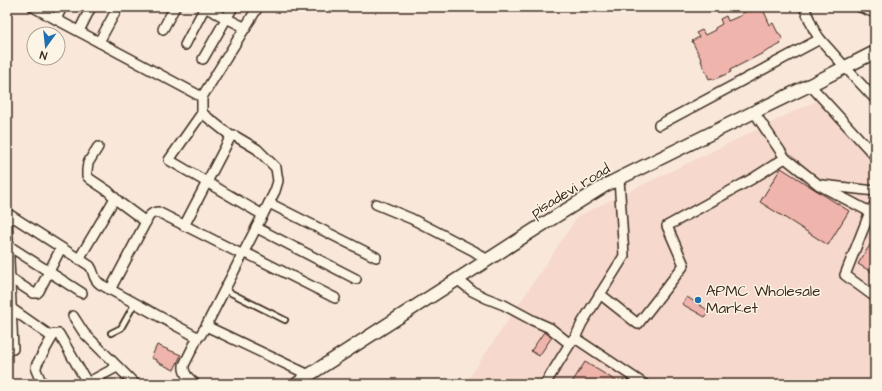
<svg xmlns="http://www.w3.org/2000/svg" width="882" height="391" viewBox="0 0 882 391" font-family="'Architects Daughter',sans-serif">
<rect width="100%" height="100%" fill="#f9e8da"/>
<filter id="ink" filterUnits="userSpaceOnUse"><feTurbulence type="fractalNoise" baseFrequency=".025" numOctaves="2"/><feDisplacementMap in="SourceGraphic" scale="8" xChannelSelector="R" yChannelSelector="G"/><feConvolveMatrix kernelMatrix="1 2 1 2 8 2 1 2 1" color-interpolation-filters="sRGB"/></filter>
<g filter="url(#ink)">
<path fill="#f6d8cc" d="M 822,98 L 875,152 L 875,384 L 465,384 L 578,216 Z"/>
<g fill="#efb4ac" stroke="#3b2a1e">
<path d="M 748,7 L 762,7 L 770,25 L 773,23 L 778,33 L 779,33 L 783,40 L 780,42 L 781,44 L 730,70 L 731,72 L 713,80 L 712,78 L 709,79 L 701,61 L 702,61 L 692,41 L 699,37 L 696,33 L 702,30 L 705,35 L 715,30 L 715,28 L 722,24 L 720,19 L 726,16 L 728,21 L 742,15 L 741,14 L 749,10 Z"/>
<path d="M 781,168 L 849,211 L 828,245 L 760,202 Z"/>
<path d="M 875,237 L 875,274 L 858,264 Z"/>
<path d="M 687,297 L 709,311 L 705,317 L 682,304 Z"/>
<path d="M 544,332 L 552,337 L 539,356 L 531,351 Z"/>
<path d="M 157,345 L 181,355 L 174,370 L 157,362 L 157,360 L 151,358 Z"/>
<path d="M 585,362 L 621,384 L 571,384 Z"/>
</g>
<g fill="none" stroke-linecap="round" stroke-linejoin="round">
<defs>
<g id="lane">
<path d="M 225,290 L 285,320"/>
<path d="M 111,333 L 121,328 L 135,303"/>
</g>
<g id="street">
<path d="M 33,7 L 202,97"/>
<path d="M 204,7 L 246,28"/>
<path d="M 804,7 L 814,30 L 820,39 L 845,67 L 875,99"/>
<path d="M 860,7 L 875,13"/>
<path d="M 56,19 L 62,7"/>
<path d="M 163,29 L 175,7"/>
<path d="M 79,31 L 91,7"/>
<path d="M 99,42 L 118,7"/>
<path d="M 185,45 L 205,7"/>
<path d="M 203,59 L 233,7"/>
<path d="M 810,85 L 875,156"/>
<path d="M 754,112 L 785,158 L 819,185 L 870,212 L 845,275 L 875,297"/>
<path d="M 202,113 L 202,97 L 258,7"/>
<path d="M 659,125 L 820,39"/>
<path d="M 98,147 L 88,163 L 87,170 L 87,176 L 90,179 L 108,191 L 119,202 L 146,222"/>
<path d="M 822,185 L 875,191"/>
<path d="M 269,203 L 376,257"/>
<path d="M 376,204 L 412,219 L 474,251 L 487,260"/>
<path d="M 7,213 L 90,266 C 95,273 92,278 100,284 L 197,337 L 200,336 L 206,326 L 309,375"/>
<path d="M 7,214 L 13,349"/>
<path d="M 874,214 L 870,212 L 875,204"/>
<path d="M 184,226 L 231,136"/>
<path d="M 257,228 L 356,279"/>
<path d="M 9,246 L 82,293"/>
<path d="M 244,252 L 335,298"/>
<path d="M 79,259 L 115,198"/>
<path d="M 10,278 L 33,293 L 37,293 L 39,291 L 61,248"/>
<path d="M 457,279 L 472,291 L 486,298 L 504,305 L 532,320 L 550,328 L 570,344"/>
<path d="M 110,290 L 149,216 L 153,213 L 158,212 L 243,255"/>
<path d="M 600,294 L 638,324 L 684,265 L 667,226 L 752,179 L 785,158"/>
<path d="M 12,309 L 52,337"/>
<path d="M 73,316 L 84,333 L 135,384"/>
<path d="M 206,326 L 275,191 L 278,181 L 276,168 L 257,149 L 235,136 L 231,136 L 202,113 L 169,160 L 263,215"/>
<path d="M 575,338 L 582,323 L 624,256 L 619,179"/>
<path d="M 87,383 L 117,367"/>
<path d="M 42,384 L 36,370 L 36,367 L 37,364 L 54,334 L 59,334 L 88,384"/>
<path d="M 195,384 C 189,378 183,374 184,365 L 198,337"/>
<path d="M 545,384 L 573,339 L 575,338 L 644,384"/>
</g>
<path id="secondary" d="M 297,384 L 309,375 L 534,230 L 606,185 L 754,112 L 814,83 L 875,52"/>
</defs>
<use href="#lane" stroke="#3b2a1e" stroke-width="8"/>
<use href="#street" stroke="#3b2a1e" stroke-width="12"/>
<use href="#secondary" stroke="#3b2a1e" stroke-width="15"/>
<use href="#lane" stroke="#fcf5e5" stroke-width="4.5"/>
<use href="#street" stroke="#fcf5e5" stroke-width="9"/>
<use href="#secondary" stroke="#fcf5e5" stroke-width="12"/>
</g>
</g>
<circle fill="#1f6fb2" stroke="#fcf5e5" stroke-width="1.5" cx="698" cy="300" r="4"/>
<g text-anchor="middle" stroke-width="3" stroke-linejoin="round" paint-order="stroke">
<g font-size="15" fill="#3b2a1e" stroke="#fcf5e5">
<text transform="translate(570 190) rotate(-31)" y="5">pisadevi road</text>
</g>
<g font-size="15" fill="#3b2a1e" stroke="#fcf5e5" text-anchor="start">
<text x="706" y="296">APMC Wholesale<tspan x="706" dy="17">Market</tspan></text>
</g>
</g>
<rect width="882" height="391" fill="none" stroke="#fcf5e5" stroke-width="24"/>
<rect x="12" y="12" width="858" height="367" fill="none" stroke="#3b2a1e" stroke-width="1.5" filter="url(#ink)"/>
<g transform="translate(46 46) rotate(195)"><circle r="19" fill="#fcf5e5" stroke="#afa495"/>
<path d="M0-3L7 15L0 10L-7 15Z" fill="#1f6fb2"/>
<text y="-6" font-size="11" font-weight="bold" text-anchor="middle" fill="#3b2a1e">N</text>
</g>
</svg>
